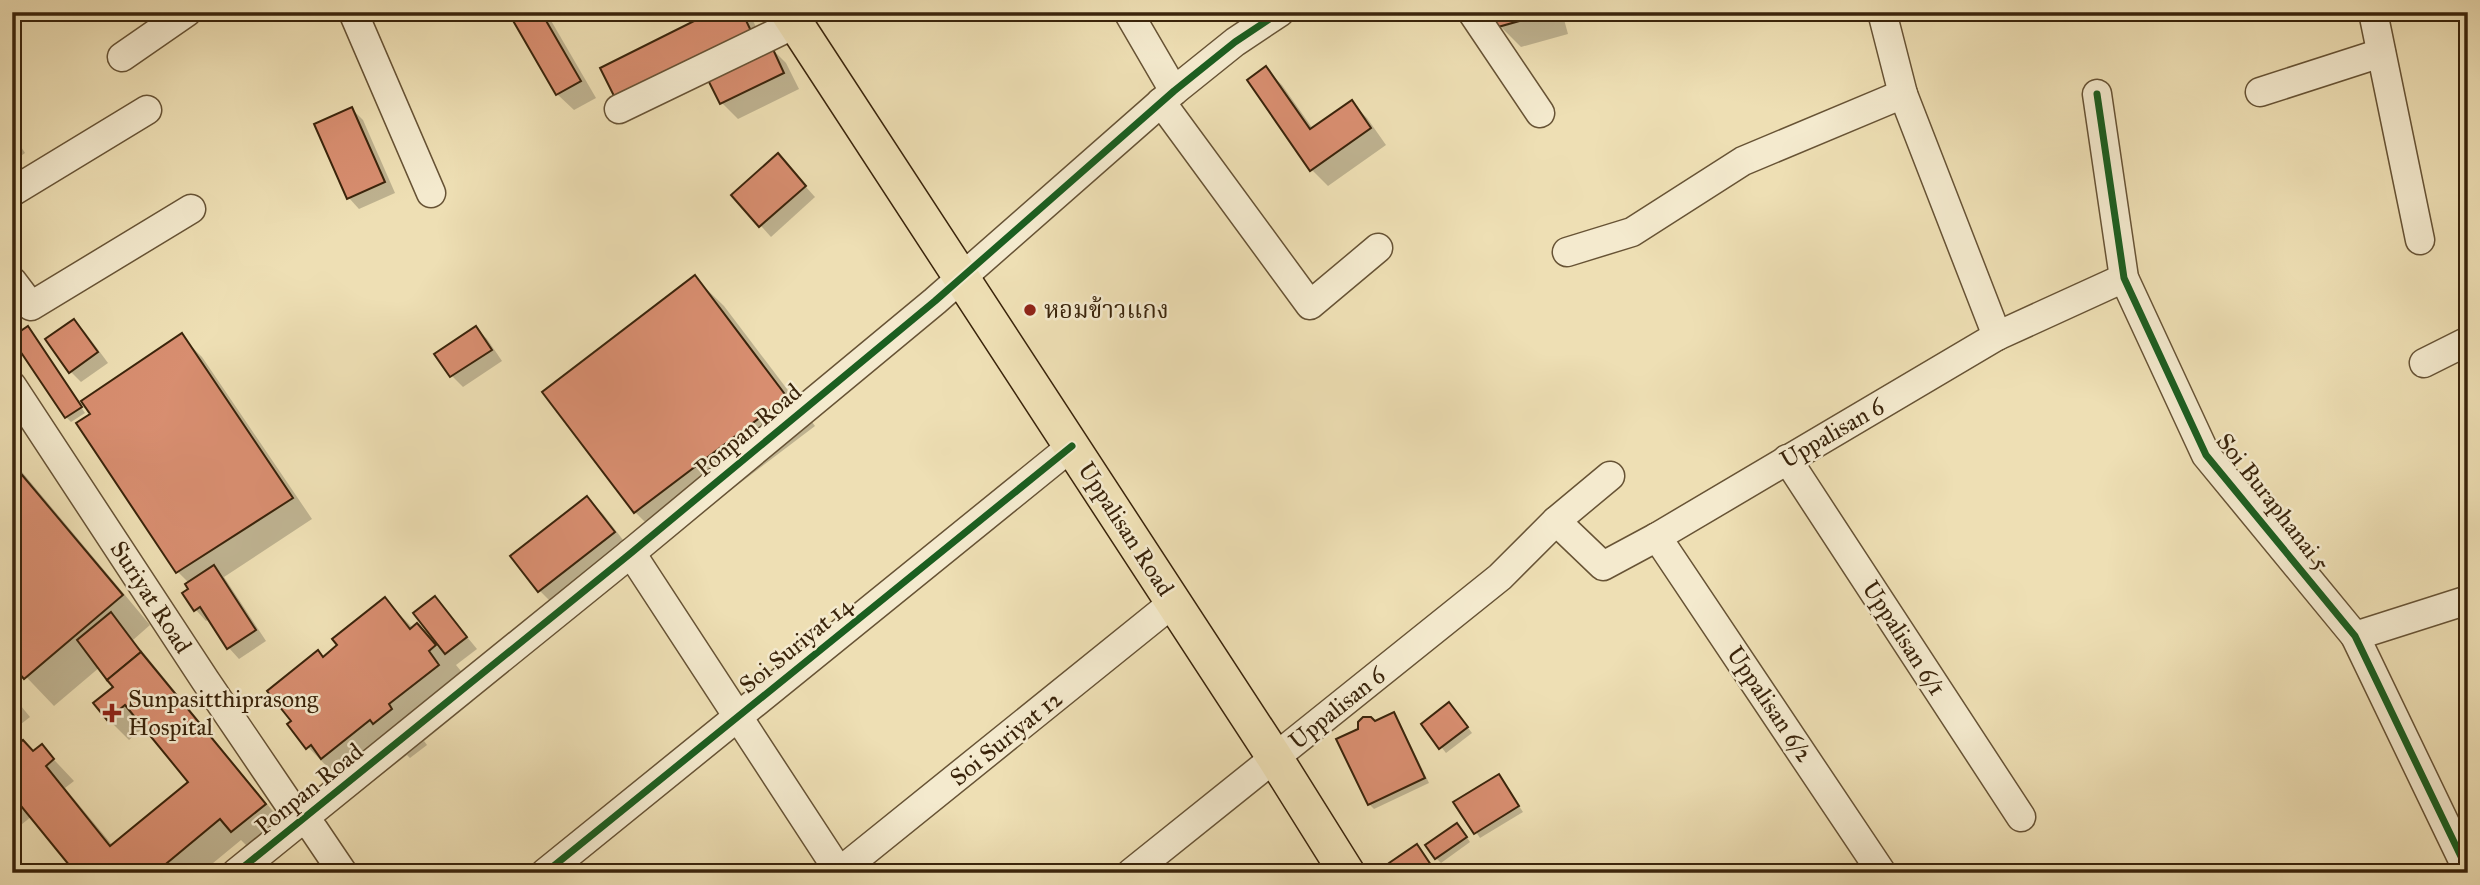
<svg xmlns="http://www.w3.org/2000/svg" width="2480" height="885" viewBox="0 0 2480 885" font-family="'IM FELL Great Primer','Noto Serif Thai',serif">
<rect width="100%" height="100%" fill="#eedfb4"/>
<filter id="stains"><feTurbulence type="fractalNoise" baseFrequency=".00286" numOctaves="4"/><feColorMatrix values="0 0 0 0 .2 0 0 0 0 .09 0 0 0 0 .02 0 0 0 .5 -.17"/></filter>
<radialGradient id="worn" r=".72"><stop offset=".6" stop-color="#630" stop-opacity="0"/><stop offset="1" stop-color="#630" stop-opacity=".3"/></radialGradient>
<g fill="#0003">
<path d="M 510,12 L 546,12 L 596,98 L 574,110 L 557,94 Z"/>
<path d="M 716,12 L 745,12 L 752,19 L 767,48 L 770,47 L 786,63 L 799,89 L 738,119 L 722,103 L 709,78 Z"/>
<path d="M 1490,12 L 1562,12 L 1568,34 L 1521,47 L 1500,26 Z"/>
<path d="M 1266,69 L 1282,85 L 1313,129 L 1351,102 L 1367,118 L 1386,145 L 1328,186 L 1312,170 Z"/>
<path d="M 352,109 L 363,120 L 395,193 L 359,209 L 349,198 Z"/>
<path d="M 12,133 L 25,153 L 12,162 Z"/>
<path d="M 788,167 L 815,197 L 771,237 L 733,195 Z"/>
<path d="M 695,278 L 724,306 L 815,426 L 664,541 L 635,512 L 544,392 Z"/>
<path d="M 74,321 L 85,332 L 108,363 L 81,382 L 70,371 Z"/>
<path d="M 476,328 L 487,339 L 502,361 L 463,387 L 452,376 L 437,354 Z"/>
<path d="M 28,329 L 85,413 L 71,422 L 66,417 Z"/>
<path d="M 181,336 L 202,357 L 312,519 L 224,577 L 266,641 L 239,659 L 229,648 L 210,618 L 206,621 L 196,610 L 189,583 L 178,572 L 78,423 L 92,415 Z"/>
<path d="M 12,460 L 150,625 L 133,640 L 285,826 L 253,852 L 241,840 L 201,873 L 75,873 L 77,871 L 32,816 L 16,829 L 12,826 L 12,751 L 34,753 L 42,747 L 74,781 L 65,788 L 113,846 L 191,782 L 145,726 L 129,740 L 108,719 L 116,688 L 100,667 L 54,706 L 12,662 Z"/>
<path d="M 587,498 L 603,514 L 630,549 L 556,607 L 540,591 Z"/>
<path d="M 435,598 L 477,649 L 456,665 L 470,682 L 463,688 L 473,701 L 424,741 L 427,745 L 410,758 L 407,755 L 358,793 L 346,781 L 343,783 L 308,747 L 324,659 L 384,599 L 413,628 L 417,625 L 439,648 L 441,646 Z"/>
<path d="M 12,695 L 30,717 L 12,731 Z"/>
<path d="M 1454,709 L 1472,733 L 1446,753 L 1423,724 Z"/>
<path d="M 1393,714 L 1398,719 L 1429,783 L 1374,809 L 1369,804 L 1360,730 Z"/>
<path d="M 1499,776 L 1523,812 L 1480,838 L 1456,802 Z"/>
<path d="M 1462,830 L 1470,842 L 1441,863 L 1436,858 Z"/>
<path d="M 1421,851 L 1435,871 L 1431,873 L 1397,873 Z"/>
</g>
<g fill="#d88e70" stroke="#3a240b" stroke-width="2">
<path d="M 508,12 L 541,12 L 581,81 L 556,95 Z"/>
<path d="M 712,12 L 742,12 L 752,33 L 616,100 L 600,68 Z"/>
<path d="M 1488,12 L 1548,12 L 1548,13 L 1498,27 Z"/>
<path d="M 771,45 L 784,73 L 720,104 L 706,76 Z"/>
<path d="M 1266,66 L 1310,129 L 1352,100 L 1371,128 L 1310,171 L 1247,80 Z"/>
<path d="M 352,107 L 385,182 L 347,199 L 314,124 Z"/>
<path d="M 778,153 L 806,186 L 759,227 L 731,195 Z"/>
<path d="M 695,275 L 787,397 L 634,513 L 542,392 Z"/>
<path d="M 74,319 L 98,352 L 69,373 L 45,339 Z"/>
<path d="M 28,326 L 82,407 L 65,418 L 12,339 L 12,337 Z"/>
<path d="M 476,326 L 492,350 L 450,377 L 434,354 Z"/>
<path d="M 182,333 L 293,498 L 176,573 L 76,423 L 90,414 L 81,401 Z"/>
<path d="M 12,463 L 123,595 L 24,679 L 12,665 Z"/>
<path d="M 587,496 L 615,532 L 538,592 L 510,556 Z"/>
<path d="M 214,565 L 256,630 L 227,649 L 200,607 L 194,611 L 182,593 L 188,589 L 185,584 Z"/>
<path d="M 435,596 L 467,637 L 445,654 L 413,613 Z"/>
<path d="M 385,597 L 410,629 L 417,623 L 436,645 L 429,651 L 439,665 L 389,704 L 392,709 L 373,724 L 370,720 L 321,759 L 311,745 L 306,749 L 287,724 L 291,721 L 267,691 L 318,650 L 323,657 L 337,645 L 332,639 Z"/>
<path d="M 111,612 L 141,652 L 107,680 L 77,640 Z"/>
<path d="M 141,652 L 266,804 L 231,832 L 220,819 L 155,873 L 72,873 L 74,871 L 12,795 L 12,749 L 23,740 L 33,751 L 42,744 L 54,759 L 46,766 L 110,846 L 188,782 L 125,705 L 107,720 L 93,703 L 113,687 L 107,680 Z"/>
<path d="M 1449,702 L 1468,727 L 1439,749 L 1421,724 Z"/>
<path d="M 1394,712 L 1425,778 L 1368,805 L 1336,739 L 1358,729 L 1358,722 L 1363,717 L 1371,717 L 1375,721 Z"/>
<path d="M 1499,774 L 1519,806 L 1474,834 L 1453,802 Z"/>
<path d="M 1457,823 L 1467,837 L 1435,859 L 1425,845 Z"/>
<path d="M 1417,844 L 1431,865 L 1419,873 L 1395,873 L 1389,863 Z"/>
</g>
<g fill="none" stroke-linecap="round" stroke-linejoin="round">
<defs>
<g id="minor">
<path d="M 353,12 L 431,193"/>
<path d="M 1128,12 L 1174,91"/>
<path d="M 1472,12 L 1540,113"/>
<path d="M 1882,12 L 1903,94 L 1997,336"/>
<path d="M 2373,12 L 2420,240"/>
<path d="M 122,57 L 187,12"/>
<path d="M 2260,92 L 2381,53"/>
<path d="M 2097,94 L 2124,278 L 2206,455 L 2355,636 L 2468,871"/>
<path d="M 1161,102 L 1310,305 L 1378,248"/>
<path d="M 619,109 L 795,24"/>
<path d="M 12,192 L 147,110"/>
<path d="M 1567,252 L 1632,232 L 1743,161 L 1903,94"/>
<path d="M 12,281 L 31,306 L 191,209"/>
<path d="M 2424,363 L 2468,341"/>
<path d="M 12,386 L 205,680 L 287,801 L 314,830 L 343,873"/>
<path d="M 1787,459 L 2021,817"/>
<path d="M 1556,521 L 1603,566 L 1657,537 L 1997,336 L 2124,278"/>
<path d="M 1657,537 L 1882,873"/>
<path d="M 631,553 L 840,873"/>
<path d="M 2355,636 L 2468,600"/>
<path d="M 236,873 L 631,553 L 935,301 L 1174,91 L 1235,42 L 1280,12"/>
<path d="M 545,873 L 1072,446"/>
<path d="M 838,873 L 1174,602"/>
<path d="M 1131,873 L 1500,577 L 1556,521 L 1610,476"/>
</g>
<path id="major" d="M 788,12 L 1275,758 L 1347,873"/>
</defs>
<use href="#minor" stroke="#675335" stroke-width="31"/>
<use href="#major" stroke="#3a240b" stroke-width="38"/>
<use href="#minor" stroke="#f4eace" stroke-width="28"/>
<use href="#major" stroke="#eedfb4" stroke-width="35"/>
<defs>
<g id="cycleway">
<path d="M 2097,94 L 2124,278 L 2206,455 L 2355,636 L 2468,871"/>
<path d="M 236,873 L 631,553 L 935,301 L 1174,91 L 1235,42 L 1280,12"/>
<path d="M 545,873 L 1072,446"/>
</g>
</defs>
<use href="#cycleway" stroke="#f4eace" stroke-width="11"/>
<use href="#cycleway" stroke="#1b5e20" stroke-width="7"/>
</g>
<g fill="#8f2418" stroke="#f4eace" stroke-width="2.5">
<circle cx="1030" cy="310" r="7"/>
<path d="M108.5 702.5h7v7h7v7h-7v7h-7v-7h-7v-7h7z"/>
</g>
<g text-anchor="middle" stroke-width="5" stroke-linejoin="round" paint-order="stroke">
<g font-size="24" fill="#3a240b" stroke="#f4eace" text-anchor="start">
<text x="1044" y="318">หอมข้าวแกง</text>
<text x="128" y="707">Sunpasitthiprasong<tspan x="128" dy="28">Hospital</tspan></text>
</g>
<g font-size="24" fill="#3a240b" stroke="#f4eace">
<text transform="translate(748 430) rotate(-40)" y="8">Ponpan Road</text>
<text transform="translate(1832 433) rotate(-30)" y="8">Uppalisan 6</text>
<text transform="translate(2273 502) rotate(52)" y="8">Soi Buraphanai 5</text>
<text transform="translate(1126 529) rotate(57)" y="8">Uppalisan Road</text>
<text transform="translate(151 597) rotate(57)" y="8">Suriyat Road</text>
<text transform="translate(1904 638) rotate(57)" y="8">Uppalisan 6/1</text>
<text transform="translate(796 645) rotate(-39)" y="8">Soi Suriyat 14</text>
<text transform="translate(1770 704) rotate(56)" y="8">Uppalisan 6/2</text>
<text transform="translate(1337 708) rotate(-39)" y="8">Uppalisan 6</text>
<text transform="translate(1006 738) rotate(-39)" y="8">Soi Suriyat 12</text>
<text transform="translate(309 789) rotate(-39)" y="8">Ponpan Road</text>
</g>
</g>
<rect width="2480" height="885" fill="none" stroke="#eedfb4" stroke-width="42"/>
<rect x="14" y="14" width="2452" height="857" fill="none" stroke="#3a240b" stroke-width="3.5"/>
<rect x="21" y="21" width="2438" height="843" fill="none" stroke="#3a240b" stroke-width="2"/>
<rect width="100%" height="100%" filter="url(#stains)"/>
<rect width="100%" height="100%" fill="url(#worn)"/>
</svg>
